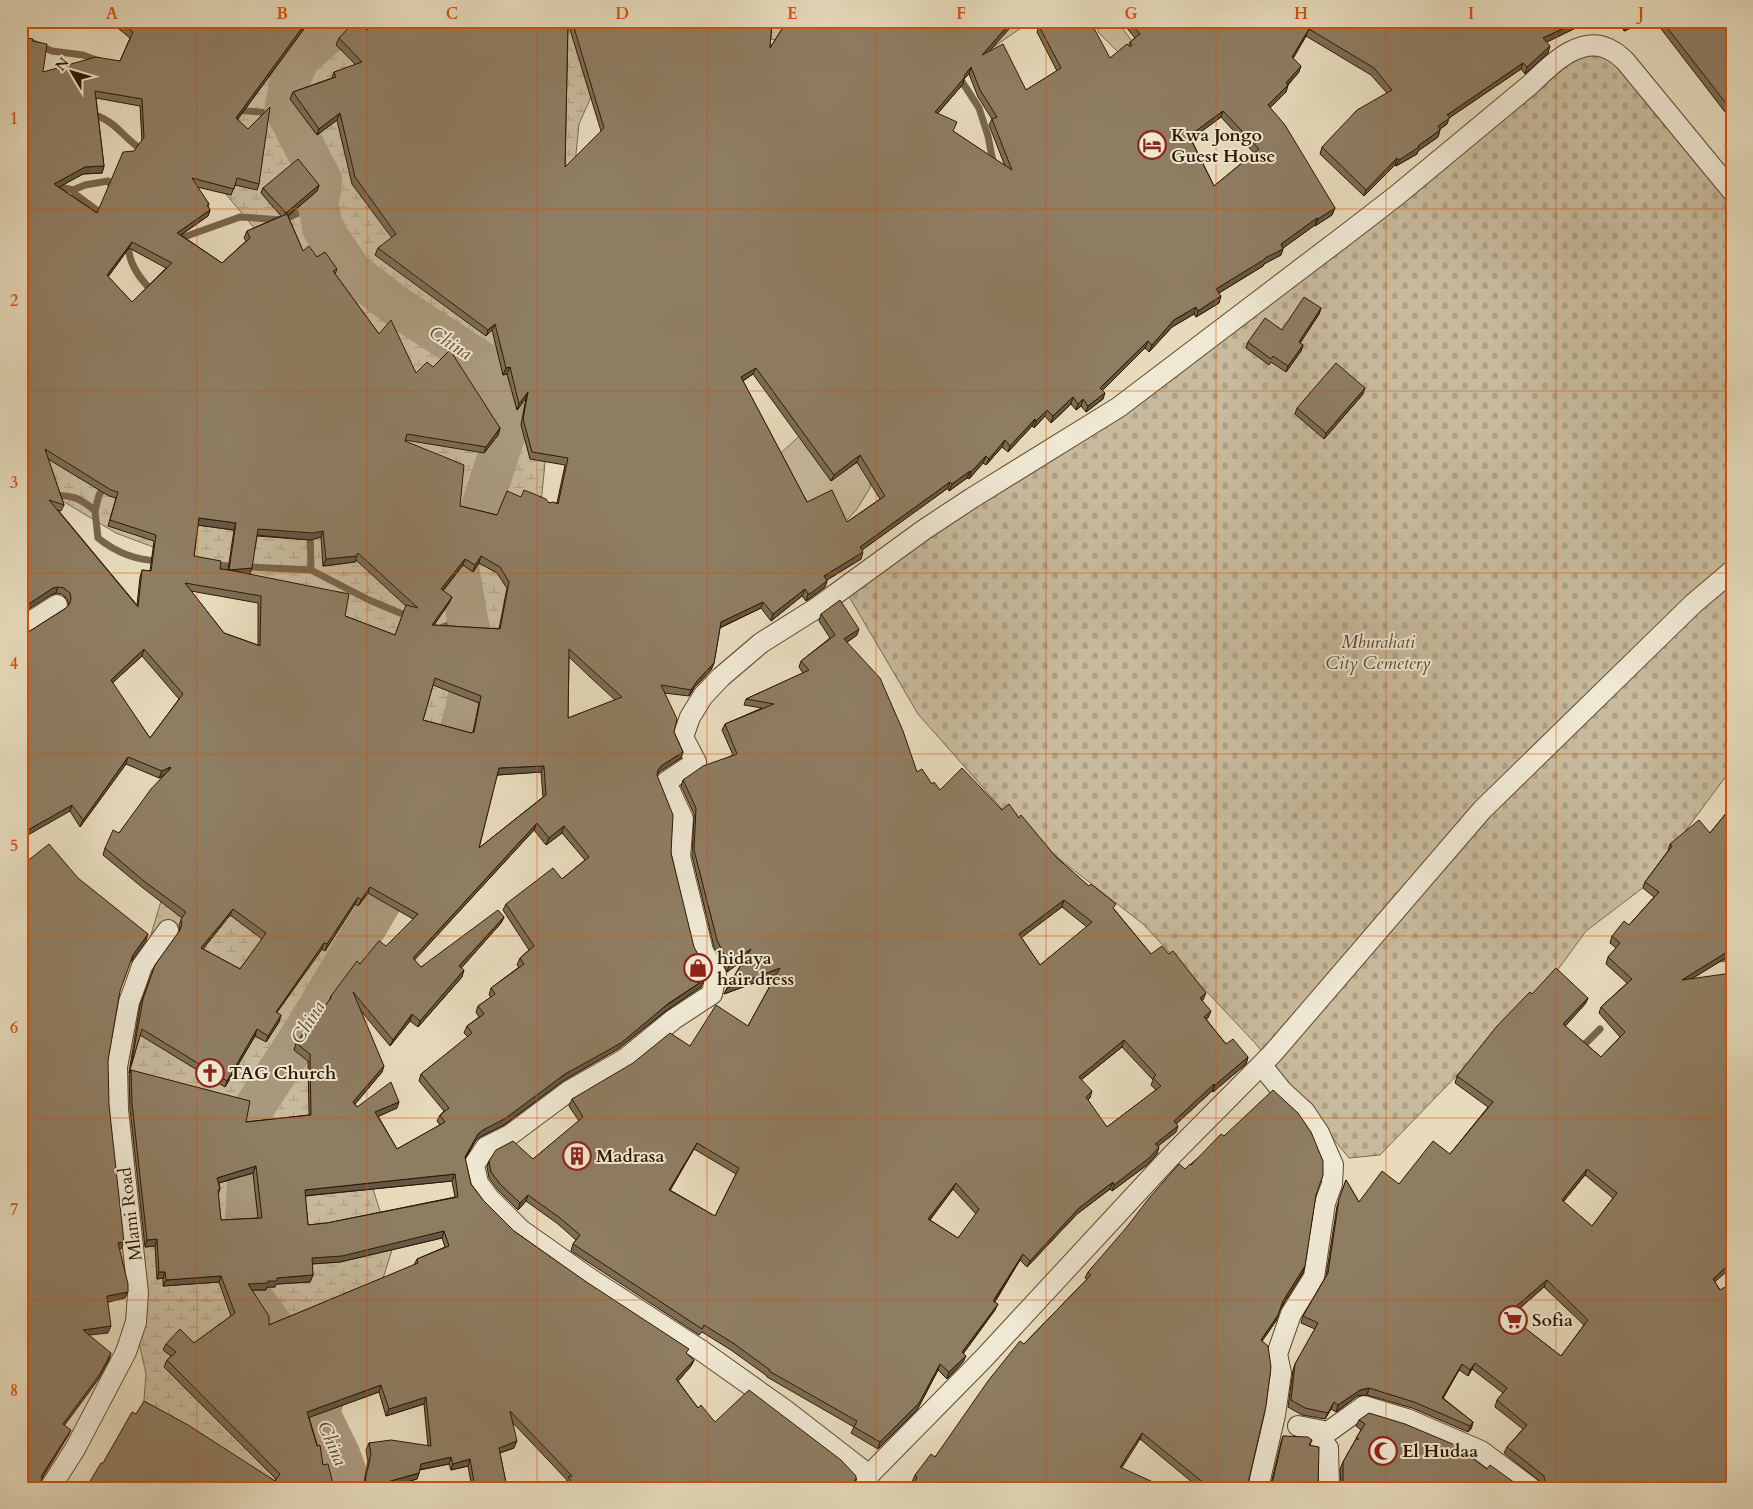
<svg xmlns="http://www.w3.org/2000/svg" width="1753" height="1509" viewBox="0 0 1753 1509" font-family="Cardo,serif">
<defs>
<pattern id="wetland-marsh" width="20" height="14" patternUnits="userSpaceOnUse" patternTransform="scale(1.25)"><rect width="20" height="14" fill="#c8ba9c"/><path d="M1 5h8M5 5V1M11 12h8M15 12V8" fill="none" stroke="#ac9f85"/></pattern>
<pattern id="cemetery-stones" width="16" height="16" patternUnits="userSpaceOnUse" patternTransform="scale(1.25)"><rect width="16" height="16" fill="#c8ba9c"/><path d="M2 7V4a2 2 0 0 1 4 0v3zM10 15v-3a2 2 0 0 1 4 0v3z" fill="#ac9f85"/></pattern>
</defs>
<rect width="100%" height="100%" fill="#e7dbbc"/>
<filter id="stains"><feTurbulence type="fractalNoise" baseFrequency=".004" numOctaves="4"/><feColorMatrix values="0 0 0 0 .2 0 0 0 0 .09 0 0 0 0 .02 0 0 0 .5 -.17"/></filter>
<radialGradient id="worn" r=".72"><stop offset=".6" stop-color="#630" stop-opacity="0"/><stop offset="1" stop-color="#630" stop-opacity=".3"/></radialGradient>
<g fill="#c8ba9c" stroke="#7c694e">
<path d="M 1098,21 L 1117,21 L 1134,44 L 1119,53 L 1098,32 Z"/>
<path d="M 810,426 L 849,462 L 872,465 L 870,488 L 857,509 L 840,528 L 806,507 L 780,454 Z"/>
</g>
<path fill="url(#wetland-marsh)" stroke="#7c694e" d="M 173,21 L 1031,21 L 975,60 L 770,39 L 599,79 L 579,124 L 535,563 L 505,658 L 350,958 L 347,1105 L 392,1250 L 338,1419 L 331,1488 L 137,1488 L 146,1374 L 97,1155 L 115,1056 L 180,837 L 288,598 L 116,533 L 34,484 L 21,272 L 153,340 L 324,312 L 196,158 Z"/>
<path fill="url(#cemetery-stones)" stroke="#7c694e" d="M 1610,54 L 1732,192 L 1732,768 L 1644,887 L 1586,931 L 1543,990 L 1466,1066 L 1380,1155 L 1349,1158 L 1255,1043 L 1143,924 L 1017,826 L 918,714 L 844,588 L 1078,433 L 1562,55 Z"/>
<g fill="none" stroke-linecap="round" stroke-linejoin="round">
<g stroke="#79654a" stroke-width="7">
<path d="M 21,38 L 52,51 L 83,55 L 99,61"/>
<path d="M 263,72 L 287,78 L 291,77"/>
<path d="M 959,77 L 979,108 L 988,136 L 993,162 L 992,166"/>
<path d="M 236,110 L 281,114 L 285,109"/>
<path d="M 90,114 C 116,119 124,140 144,151"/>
<path d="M 51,185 L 73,190 L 85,185 L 108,181 L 111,185 L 116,188"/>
<path d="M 73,190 L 75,194 L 105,216"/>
<path d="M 174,231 L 184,237 L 240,217 L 283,220 L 318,204"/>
<path d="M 129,242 C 126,262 141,280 154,293"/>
<path d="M 51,496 C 70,494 81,498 95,511 L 98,538 C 117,553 135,560 160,561"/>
<path d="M 95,511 L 99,495 L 106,484"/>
<path d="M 310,531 L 311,570"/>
<path d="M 211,565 L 311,570 L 369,600 L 412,618"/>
<path d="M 441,628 L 467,617"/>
<path d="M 1717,959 L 1732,958"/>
<path d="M 1579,1050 L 1600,1029"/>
</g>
<g stroke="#a9997c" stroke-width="41">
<path d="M 341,21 L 299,59 L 291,77 L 285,109 L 322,181 L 318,204 L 323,229 L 352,272 L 399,308 L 479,360 L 501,394 L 508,426 L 481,508 L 458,563 L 467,617 L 476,655 L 465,713 L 447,776"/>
<path d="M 352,1488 L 340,1455 L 297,1367 L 283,1345 L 279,1334 L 248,1292 L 244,1247 L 248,1175 L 240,1129 L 306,1028 L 411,852"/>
</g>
<defs>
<g id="street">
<path d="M 21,628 L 57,605"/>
<path d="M 1298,1426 L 1328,1432 L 1364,1406 L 1407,1419 L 1481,1451 L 1531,1488"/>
<path d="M 1304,1429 L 1310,1431 L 1328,1448 L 1329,1488"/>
<path d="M 869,1475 L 785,1410 L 702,1351 L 589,1278 L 521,1230 L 489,1198 L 478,1183 L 474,1165 L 486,1147 L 510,1135 L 569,1091 L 625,1059 L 674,1019 L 712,994 L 716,974 L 703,951 L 680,857 L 683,819 L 666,782 L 696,762 L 683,737 L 690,717 L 703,696 L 721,677 L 761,643 L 815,609 L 925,529 L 972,498 L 1119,407 L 1348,233 L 1396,196 L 1531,84 C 1551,64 1584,31 1614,52 C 1618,54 1622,58 1626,62 L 1732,191"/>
<path d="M 865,1487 L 869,1475 L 984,1358 L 1172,1155 L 1273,1053 L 1482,810 L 1693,604 L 1732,571"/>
<path d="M 50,1488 L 75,1449 L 126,1352 L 136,1322 L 138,1293 L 118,1110 L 117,1067 L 129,1002 L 135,986 L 142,966 L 168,930"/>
<path d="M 1258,1488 L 1275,1415 L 1281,1373 L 1277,1354 L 1291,1314 L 1314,1277 L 1325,1203 L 1332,1184 L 1333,1165 L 1319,1133 L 1305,1112 L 1283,1092 L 1262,1066"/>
</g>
</defs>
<use href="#street" stroke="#5e492f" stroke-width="22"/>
<use href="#street" stroke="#efe8d3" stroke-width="20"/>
</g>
<g fill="#7b6c54" stroke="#301800" fill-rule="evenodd">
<path d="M 109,21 L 307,21 L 306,26 L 238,119 L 259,184 L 257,190 L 235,185 L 231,195 L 197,187 L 209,204 L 208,206 L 210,210 L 208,216 L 181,235 L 222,263 L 246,241 L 244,238 L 247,231 L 281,216 L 261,193 L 263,188 L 319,185 L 317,191 L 288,216 L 303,251 L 317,257 L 337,269 L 335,274 L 379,334 L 416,373 L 433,367 L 500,428 L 498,435 L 484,453 L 405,440 L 405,441 L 460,506 L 497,515 L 521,497 L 549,503 L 557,503 L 565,465 L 530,459 L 521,425 L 526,398 L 517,410 L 507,374 L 503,375 L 492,330 L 486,336 L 375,255 L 378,248 L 392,238 L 352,184 L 337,120 L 317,135 L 290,99 L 293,92 L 332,78 L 334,72 L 356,65 L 336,45 L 339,38 L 367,30 L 390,25 L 393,21 L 772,21 L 770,48 L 787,21 L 1016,21 L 988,52 L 1026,90 L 1057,71 L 1037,32 L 1039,26 L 1110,58 L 1129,45 L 1130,42 L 1135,38 L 1121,21 L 1590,21 L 1546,42 L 1548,53 L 1525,74 L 1521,69 L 1449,118 L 1447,124 L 1440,129 L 1438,137 L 1418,151 L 1417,154 L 1396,166 L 1395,165 L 1364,196 L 1320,154 L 1322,147 L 1387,93 L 1371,75 L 1306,36 L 1293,58 L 1299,72 L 1288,85 L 1286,92 L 1270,108 L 1335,208 L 1332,215 L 1315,226 L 1315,225 L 1283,248 L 1281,255 L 1264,264 L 1263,266 L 1219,293 L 1219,303 L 1196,317 L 1194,314 L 1172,327 L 1149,352 L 1145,348 L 1102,390 L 1103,399 L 1086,412 L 1081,406 L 1076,410 L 1071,404 L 1051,423 L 1045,416 L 1034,428 L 1032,426 L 1008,452 L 1002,447 L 986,465 L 983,463 L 969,479 L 967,478 L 949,491 L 948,488 L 862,550 L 861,559 L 827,580 L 827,581 L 825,587 L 806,601 L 802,596 L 771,621 L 761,608 L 720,628 L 714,663 L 711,670 L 694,688 L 689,696 L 664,693 L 674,732 L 683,752 L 681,758 L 659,772 L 657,775 L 671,853 L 701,987 L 667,1010 L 618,1049 L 563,1081 L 504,1125 L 480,1137 L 476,1140 L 465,1159 L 471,1184 L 483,1200 L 514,1231 L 687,1354 L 694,1360 L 691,1366 L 678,1381 L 698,1408 L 715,1422 L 856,1479 L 854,1486 L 852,1488 L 569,1488 L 565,1484 L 567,1480 L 513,1423 L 514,1448 L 500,1453 L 507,1488 L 472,1488 L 468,1466 L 451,1470 L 449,1464 L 420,1470 L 417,1479 L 389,1487 L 392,1488 L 363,1488 L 368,1461 L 366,1450 L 369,1443 L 428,1446 L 424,1404 L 386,1416 L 379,1392 L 309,1417 L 323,1465 L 334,1488 L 103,1463 L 275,1481 L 276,1479 L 164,1367 L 167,1360 L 171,1356 L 163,1350 L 166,1344 L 194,1343 L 231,1316 L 219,1282 L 163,1286 L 163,1278 L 157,1279 L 155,1246 L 145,1247 L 130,1109 L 129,1076 L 131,1070 L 246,1122 L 309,1115 L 308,1061 L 294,1050 L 296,1043 L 329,1001 L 331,996 L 360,964 L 386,946 L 413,919 L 368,893 L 358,906 L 355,904 L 325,951 L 322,949 L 277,1012 L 279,1022 L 266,1042 L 255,1036 L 225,1087 L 140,1035 L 129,1073 L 140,1005 L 155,965 L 180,931 L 179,925 L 182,918 L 143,888 L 103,855 L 105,848 L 119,833 L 164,775 L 159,778 L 126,764 L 80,827 L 70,811 L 24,633 L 30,631 L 66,608 L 69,605 L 67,599 L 62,594 L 56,593 L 51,595 L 32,41 L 43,72 L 120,61 L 130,38 ZM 568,23 L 601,131 L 565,167 ZM 969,74 L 978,97 L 992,119 L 989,125 L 1005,166 L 953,131 L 938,113 L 963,84 L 964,79 ZM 96,98 L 140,106 L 142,141 L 97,213 L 59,187 L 83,174 L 102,173 L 104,166 ZM 1221,117 L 1254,153 L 1214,186 L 1191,139 ZM 129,248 L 166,268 L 132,302 L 108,277 ZM 753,374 L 831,481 L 857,462 L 880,499 L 847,522 L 807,502 L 743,381 ZM 48,459 L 109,496 L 116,498 L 108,526 L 154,541 L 150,571 L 142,570 L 140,577 L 137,605 L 58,510 L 61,511 L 64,505 ZM 198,525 L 234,530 L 228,570 L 220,569 L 194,556 ZM 257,536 L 310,540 L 321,537 L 323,566 L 355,562 L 356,560 L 406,606 L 395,635 L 345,616 L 250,574 ZM 479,563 L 497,573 L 507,588 L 499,629 L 434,625 L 449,603 L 452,597 L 443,591 L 463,565 L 473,572 ZM 191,591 L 258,603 L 258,645 L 224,633 ZM 142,656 L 179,699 L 150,738 L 112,683 ZM 569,657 L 590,677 L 615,700 L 568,718 ZM 433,685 L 479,703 L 473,732 L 471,733 L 423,720 ZM 541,772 L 543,797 L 479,848 L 497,775 ZM 534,830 L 546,845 L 562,833 L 585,860 L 562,879 L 506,904 L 503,910 L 529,950 L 520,958 L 517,965 L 519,967 L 491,988 L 489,995 L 491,997 L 478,1006 L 476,1012 L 479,1017 L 467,1026 L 464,1033 L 468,1037 L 421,1074 L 419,1081 L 444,1111 L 440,1115 L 437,1121 L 440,1125 L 397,1149 L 378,1116 L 397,1108 L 357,1107 L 355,1104 L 382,1072 L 361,1011 L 390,1046 L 410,1021 L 418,1027 L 462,977 L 461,968 L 501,923 L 504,917 L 421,967 L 414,960 ZM 230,915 L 262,939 L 240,969 L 203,949 ZM 253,1173 L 258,1218 L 221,1220 L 218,1195 L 220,1189 L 219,1183 ZM 452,1181 L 455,1197 L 327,1223 L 308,1225 L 305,1196 ZM 442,1238 L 445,1247 L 417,1259 L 414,1265 L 269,1325 L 252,1290 L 266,1290 L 267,1287 L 275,1287 L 276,1284 L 310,1282 L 313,1275 L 312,1264 L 340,1262 Z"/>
<path d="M 1591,21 L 1607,21 L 1593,27 Z"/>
<path d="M 1620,21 L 1647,21 L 1624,31 Z"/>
<path d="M 1655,21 L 1732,21 L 1732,121 Z"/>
<path d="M 1732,136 L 1732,154 L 1725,145 L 1728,139 Z"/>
<path d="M 1321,308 L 1319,314 L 1300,343 L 1303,345 L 1301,351 L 1286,372 L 1271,362 L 1269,365 L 1246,348 L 1248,342 L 1282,330 Z"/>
<path d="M 1363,394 L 1324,439 L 1295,414 L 1297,408 Z"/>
<path d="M 821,614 L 857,635 L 847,642 L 917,772 L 940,790 L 1002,810 L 1019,818 L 1056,857 L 1114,909 L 1151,954 L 1203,1000 L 1202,1001 L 1208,1018 L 1206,1019 L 1226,1044 L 1248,1057 L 1246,1064 L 1213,1092 L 1212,1091 L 1176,1124 L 1176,1132 L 1158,1146 L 1157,1154 L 1147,1165 L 1112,1191 L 1110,1189 L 1077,1214 L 1027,1267 L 1020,1260 L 995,1302 L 995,1310 L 963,1354 L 963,1362 L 947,1379 L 938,1370 L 917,1410 L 878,1449 L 851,1433 L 854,1427 L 767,1377 L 767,1376 L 731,1350 L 702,1332 L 699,1335 L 571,1251 L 573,1244 L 576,1240 L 558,1224 L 526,1201 L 518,1210 L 498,1190 L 489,1178 L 487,1167 L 489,1161 L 533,1159 L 579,1121 L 569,1106 L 572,1099 L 690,1046 L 748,1026 L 776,975 L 724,994 L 727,988 L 745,958 L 727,972 L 714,947 L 692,856 L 694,814 L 681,786 L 683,780 L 733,755 L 722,730 L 725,724 L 762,708 L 744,705 L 746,699 L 803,673 L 799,667 L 801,661 L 830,638 L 819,621 ZM 1062,907 L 1087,927 L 1040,965 L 1021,937 ZM 1122,1047 L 1153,1080 L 1151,1085 L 1156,1090 L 1107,1127 L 1087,1100 L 1090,1098 L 1081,1080 ZM 694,1149 L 736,1174 L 715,1216 L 670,1190 ZM 953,1189 L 976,1214 L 958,1238 L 930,1220 Z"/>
<path d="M 1732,806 L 1732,954 L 1693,978 L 1715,1282 L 1720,1290 L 1732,1488 L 1543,1488 L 1542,1483 L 1504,1453 L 1507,1447 L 1523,1429 L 1495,1407 L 1497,1400 L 1503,1393 L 1472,1369 L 1468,1376 L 1459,1370 L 1443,1398 L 1473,1422 L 1471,1429 L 1468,1432 L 1412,1408 L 1367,1395 L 1357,1396 L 1336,1412 L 1331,1409 L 1325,1419 L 1302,1415 L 1288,1407 L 1293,1370 L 1295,1364 L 1315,1329 L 1301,1323 L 1303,1316 L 1326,1276 L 1337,1206 L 1346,1180 L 1359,1202 L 1399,1184 L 1450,1154 L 1488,1107 L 1455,1083 L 1457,1076 L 1532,994 L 1588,998 L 1585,1004 L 1565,1026 L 1601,1057 L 1620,1037 L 1599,1013 L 1601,1007 L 1627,983 L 1606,964 L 1608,957 L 1616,948 L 1610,943 L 1612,936 L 1629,925 L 1654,897 L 1643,888 L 1645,882 L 1668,851 L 1670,844 L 1710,833 ZM 1585,1175 L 1613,1198 L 1592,1226 L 1563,1202 ZM 1544,1287 L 1584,1325 L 1561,1356 L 1510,1317 Z"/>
<path d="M 1224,1136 L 1316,1195 L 1303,1273 L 1281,1308 L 1276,1321 L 1262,1341 L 1249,1479 L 1249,1484 L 1251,1488 L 1199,1488 L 1140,1439 L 914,1483 L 912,1482 L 915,1475 L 935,1457 L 1024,1344 L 1087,1279 L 1085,1278 L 1088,1272 L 1185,1169 Z"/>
<path d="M 1359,1420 L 1487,1469 L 1341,1488 L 1340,1469 L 1343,1462 L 1361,1430 L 1356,1426 Z"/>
<path d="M 1283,1436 L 1312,1440 L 1310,1445 L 1270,1488 L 1281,1442 Z"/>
</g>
<g fill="#645845" stroke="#301800">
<path d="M 307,21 L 306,26 L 234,124 L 236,118 Z"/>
<path d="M 1012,21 L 1016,21 L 980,62 L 982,55 Z"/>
<path d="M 1579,21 L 1590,21 L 1541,45 L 1543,38 Z"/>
<path d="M 1595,21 L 1607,21 L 1593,27 Z"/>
<path d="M 1634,21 L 1647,21 L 1624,31 L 1627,24 Z"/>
<path d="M 1309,29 L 1306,36 L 1290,64 L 1292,57 Z"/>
<path d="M 1550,46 L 1548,53 L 1525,74 L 1527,67 Z"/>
<path d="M 1523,63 L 1521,69 L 1449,118 L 1447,124 L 1435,133 L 1438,126 L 1447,115 Z"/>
<path d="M 1301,66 L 1299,72 L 1283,90 L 1286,83 Z"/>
<path d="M 971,67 L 969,74 L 964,79 L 963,84 L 933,119 L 935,112 Z"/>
<path d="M 1288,85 L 1286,92 L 1266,112 L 1268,105 Z"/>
<path d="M 1223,111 L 1221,117 L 1187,142 L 1189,136 Z"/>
<path d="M 340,113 L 337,120 L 317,135 L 319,129 Z"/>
<path d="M 1440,130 L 1438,137 L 1418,151 L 1417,154 L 1396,166 L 1399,160 Z"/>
<path d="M 1397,158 L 1395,165 L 1364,196 L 1366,190 Z"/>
<path d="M 104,166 L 102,173 L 83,174 L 52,191 L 54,184 L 85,167 Z"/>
<path d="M 319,185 L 317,191 L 284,219 L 286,213 Z"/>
<path d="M 1335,208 L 1332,215 L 1315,226 L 1318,219 Z"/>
<path d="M 210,210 L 208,216 L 175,239 L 177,233 Z"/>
<path d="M 1317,218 L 1315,225 L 1279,251 L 1283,249 L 1281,255 L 1264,264 L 1263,266 L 1214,296 L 1216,289 L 1265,258 L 1281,244 Z"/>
<path d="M 132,242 L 129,248 L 104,282 L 107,275 Z"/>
<path d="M 1221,296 L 1219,303 L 1196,317 L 1198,311 Z"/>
<path d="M 1196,307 L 1194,314 L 1172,327 L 1149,352 L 1152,345 L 1174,320 Z"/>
<path d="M 1321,308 L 1319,314 L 1297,348 L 1299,342 Z"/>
<path d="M 495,324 L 492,330 L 486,336 L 488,330 Z"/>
<path d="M 1148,341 L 1145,348 L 1098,395 L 1100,388 Z"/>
<path d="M 1303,345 L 1301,351 L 1286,372 L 1288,366 Z"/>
<path d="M 510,367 L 507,374 L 503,375 L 506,368 Z"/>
<path d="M 756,368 L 753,374 L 739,383 L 741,377 Z"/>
<path d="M 1365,388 L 1363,394 L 1324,439 L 1326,433 Z"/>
<path d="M 528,392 L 526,398 L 517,410 L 519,404 Z"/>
<path d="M 1105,393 L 1103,399 L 1086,412 L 1088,406 Z"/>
<path d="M 1073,397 L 1071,404 L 1051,423 L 1053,416 Z"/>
<path d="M 1083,399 L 1081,406 L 1076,410 L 1078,404 Z"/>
<path d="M 1047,410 L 1045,416 L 1034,428 L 1036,421 Z"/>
<path d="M 1035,419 L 1032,426 L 1008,452 L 1010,446 Z"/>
<path d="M 500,428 L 498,435 L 484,453 L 486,447 Z"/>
<path d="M 1005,440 L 1002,447 L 986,465 L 989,459 Z"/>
<path d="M 860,455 L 857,462 L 831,481 L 834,475 Z"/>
<path d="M 986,456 L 983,463 L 969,479 L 971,472 Z"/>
<path d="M 970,471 L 967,478 L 949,491 L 952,484 Z"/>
<path d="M 950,482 L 948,488 L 858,553 L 860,547 Z"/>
<path d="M 199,518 L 236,523 L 234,530 L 197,525 Z"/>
<path d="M 258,529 L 323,531 L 321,537 L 310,540 L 256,535 Z"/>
<path d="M 863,552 L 861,559 L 822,583 L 824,576 Z"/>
<path d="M 357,556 L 355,562 L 323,566 L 326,559 Z"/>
<path d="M 481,556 L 479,563 L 473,572 L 475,565 Z"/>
<path d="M 465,559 L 463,565 L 438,596 L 441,589 Z"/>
<path d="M 252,568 L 250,574 L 229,570 Z"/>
<path d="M 827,581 L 825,587 L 806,601 L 808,594 Z"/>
<path d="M 58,587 L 56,593 L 51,595 L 21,614 L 21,609 L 53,588 Z"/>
<path d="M 805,589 L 802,596 L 771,621 L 773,614 Z"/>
<path d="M 452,597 L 449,603 L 430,631 L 432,625 Z"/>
<path d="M 763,602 L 761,608 L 719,628 L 721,622 Z"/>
<path d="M 859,629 L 857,635 L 842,646 L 844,639 Z"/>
<path d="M 144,649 L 142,656 L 108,687 L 111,680 Z"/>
<path d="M 714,663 L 711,670 L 694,688 L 689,696 L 691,690 L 697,681 Z"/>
<path d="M 683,752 L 681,758 L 659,772 L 655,777 L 658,770 L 661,766 Z"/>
<path d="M 128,757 L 126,764 L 80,827 L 83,820 Z"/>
<path d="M 544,766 L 541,772 L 497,775 L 499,768 Z"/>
<path d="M 170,767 L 167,773 L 159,778 L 162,771 Z"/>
<path d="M 72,805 L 70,811 L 21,839 L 21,834 Z"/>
<path d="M 537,823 L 534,830 L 410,965 L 413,958 Z"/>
<path d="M 564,826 L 562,833 L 546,845 L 549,838 Z"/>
<path d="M 370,887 L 368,893 L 358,906 L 361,900 Z"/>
<path d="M 358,897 L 355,904 L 325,951 L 327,944 Z"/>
<path d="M 1064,900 L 1062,907 L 1017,941 L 1019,934 Z"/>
<path d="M 233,909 L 230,915 L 199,954 L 201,948 Z"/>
<path d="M 504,917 L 501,923 L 457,973 L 459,966 Z"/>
<path d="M 148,934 L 146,941 L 131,962 L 133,955 Z"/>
<path d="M 324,943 L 322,949 L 273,1018 L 276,1012 Z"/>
<path d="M 751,949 L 749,956 L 727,972 L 729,965 Z"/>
<path d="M 1732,949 L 1732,954 L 1680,986 L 1682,980 Z"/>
<path d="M 780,968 L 778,974 L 724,994 L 727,988 Z"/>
<path d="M 464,970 L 462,977 L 418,1027 L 420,1021 Z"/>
<path d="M 704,980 L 701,987 L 667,1010 L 618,1049 L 563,1081 L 504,1125 L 480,1137 L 476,1140 L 462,1163 L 465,1157 L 478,1134 L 483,1130 Z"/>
<path d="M 1206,993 L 1203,1000 L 1197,1004 L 1200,998 Z"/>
<path d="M 1588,998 L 1585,1004 L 1561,1031 L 1563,1024 Z"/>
<path d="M 1211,1011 L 1208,1018 L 1201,1023 L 1204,1017 Z"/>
<path d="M 412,1014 L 410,1021 L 390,1046 L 393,1040 Z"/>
<path d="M 281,1015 L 279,1022 L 266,1042 L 268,1036 Z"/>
<path d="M 257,1029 L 255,1036 L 225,1087 L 227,1081 Z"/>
<path d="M 1124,1040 L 1122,1047 L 1077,1083 L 1079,1077 Z"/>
<path d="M 1248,1057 L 1246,1064 L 1213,1092 L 1215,1085 Z"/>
<path d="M 384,1066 L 382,1072 L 351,1109 L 353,1102 Z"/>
<path d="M 1214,1084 L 1212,1091 L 1172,1128 L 1174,1121 Z"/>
<path d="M 1092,1091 L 1090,1098 L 1083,1104 L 1086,1097 Z"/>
<path d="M 399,1102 L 397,1108 L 373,1119 L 375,1112 Z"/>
<path d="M 1178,1126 L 1176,1132 L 1153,1150 L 1155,1144 Z"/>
<path d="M 697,1143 L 694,1149 L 667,1196 L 669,1190 Z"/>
<path d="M 1159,1147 L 1157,1154 L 1147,1165 L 1112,1191 L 1114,1185 Z"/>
<path d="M 256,1166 L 253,1173 L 215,1184 L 217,1178 Z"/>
<path d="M 1587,1169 L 1585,1175 L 1559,1207 L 1562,1200 Z"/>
<path d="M 455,1174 L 452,1181 L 302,1196 L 305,1190 Z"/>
<path d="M 1113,1182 L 1110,1189 L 1077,1214 L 1027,1267 L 1030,1261 L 1079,1208 Z"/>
<path d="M 956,1183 L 953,1189 L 926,1225 L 928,1219 Z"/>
<path d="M 528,1195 L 526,1201 L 518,1210 L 520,1203 Z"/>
<path d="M 444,1231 L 442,1238 L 340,1262 L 309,1264 L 312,1258 Z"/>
<path d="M 157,1239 L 155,1246 L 145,1247 L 147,1240 Z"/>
<path d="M 124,1242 L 121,1249 L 116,1249 L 118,1243 Z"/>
<path d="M 1023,1254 L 1020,1260 L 991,1307 L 993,1301 Z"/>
<path d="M 1732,1262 L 1732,1267 L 1710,1286 L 1713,1279 Z"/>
<path d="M 1305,1266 L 1303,1273 L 1281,1308 L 1283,1301 Z"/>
<path d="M 159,1272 L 165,1272 L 163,1278 L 157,1279 Z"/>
<path d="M 313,1275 L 310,1282 L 276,1284 L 275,1287 L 267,1287 L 266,1290 L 246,1290 L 248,1284 L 268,1281 L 277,1278 Z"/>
<path d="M 221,1276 L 219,1282 L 163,1286 L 166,1280 Z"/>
<path d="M 1547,1280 L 1544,1287 L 1505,1321 L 1507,1314 Z"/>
<path d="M 128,1292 L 125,1298 L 105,1303 L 107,1296 Z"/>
<path d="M 998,1304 L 995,1310 L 959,1359 L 962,1352 Z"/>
<path d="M 1278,1315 L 1276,1321 L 1258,1347 L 1261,1340 Z"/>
<path d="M 111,1326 L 108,1333 L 81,1336 L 83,1330 Z"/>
<path d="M 111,1353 L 109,1360 L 98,1380 L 61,1430 L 63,1424 Z"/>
<path d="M 966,1356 L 963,1362 L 947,1379 L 949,1372 Z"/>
<path d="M 694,1360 L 691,1366 L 674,1386 L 676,1379 Z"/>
<path d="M 1475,1363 L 1472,1369 L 1468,1376 L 1470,1370 Z"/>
<path d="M 940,1364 L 938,1370 L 917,1410 L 878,1449 L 880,1442 Z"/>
<path d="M 1462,1364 L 1459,1370 L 1440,1404 L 1442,1398 Z"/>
<path d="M 381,1385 L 379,1392 L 305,1419 L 307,1412 Z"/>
<path d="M 1369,1388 L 1367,1395 L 1357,1396 L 1336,1412 L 1338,1405 L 1360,1390 Z"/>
<path d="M 426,1397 L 424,1404 L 386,1416 L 389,1409 Z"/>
<path d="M 1334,1402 L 1331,1409 L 1325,1419 L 1328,1413 Z"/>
<path d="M 1473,1422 L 1471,1429 L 1468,1432 L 1470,1426 Z"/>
<path d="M 71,1430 L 68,1436 L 40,1482 L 42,1475 Z"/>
<path d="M 1142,1433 L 1140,1439 L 1118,1474 L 1120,1467 Z"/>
<path d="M 517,1441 L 514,1448 L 496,1454 L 499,1448 Z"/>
<path d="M 451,1457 L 449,1464 L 418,1470 L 421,1464 Z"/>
<path d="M 470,1459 L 468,1466 L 451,1470 L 453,1464 Z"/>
<path d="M 419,1473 L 417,1479 L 386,1488 L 378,1488 L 380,1484 Z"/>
<path d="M 856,1479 L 854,1486 L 852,1488 L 848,1488 Z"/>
</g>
<g fill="#8f7d62" stroke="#301800" fill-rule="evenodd">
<path d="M 119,21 L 307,21 L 236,118 L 248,129 L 270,107 L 259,184 L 237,178 L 234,189 L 192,178 L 209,204 L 207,205 L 210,210 L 177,233 L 222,263 L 250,238 L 247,231 L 287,214 L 303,251 L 309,246 L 317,257 L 325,252 L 337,269 L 333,271 L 379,334 L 391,320 L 416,373 L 427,362 L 433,367 L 450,350 L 500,428 L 486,447 L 407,434 L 405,441 L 464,465 L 460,506 L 497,515 L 507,491 L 521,497 L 524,490 L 546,499 L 549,503 L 553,502 L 558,504 L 568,458 L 532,452 L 523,419 L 528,392 L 519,404 L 510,367 L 506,368 L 495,324 L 488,330 L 378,248 L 396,234 L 355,177 L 340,113 L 319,129 L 293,92 L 336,77 L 334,72 L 362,62 L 339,38 L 355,21 L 358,21 L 367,30 L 373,21 L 384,21 L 390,25 L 393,21 L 568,21 L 565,167 L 604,128 L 572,21 L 772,21 L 770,48 L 787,21 L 1012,21 L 982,55 L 1003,44 L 1026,90 L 1061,68 L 1039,26 L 1048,21 L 1090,21 L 1110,58 L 1127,44 L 1130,47 L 1132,45 L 1130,42 L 1140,34 L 1129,21 L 1579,21 L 1543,38 L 1550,46 L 1527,67 L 1523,63 L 1447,115 L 1450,118 L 1438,126 L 1440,130 L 1418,146 L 1419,147 L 1399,160 L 1397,158 L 1366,190 L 1322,147 L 1357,110 L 1392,90 L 1374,68 L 1309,29 L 1292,57 L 1301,66 L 1286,83 L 1288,85 L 1268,105 L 1285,125 L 1335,208 L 1318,219 L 1317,218 L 1281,244 L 1283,249 L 1265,258 L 1265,259 L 1216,289 L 1221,296 L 1198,311 L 1196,307 L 1174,320 L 1152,345 L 1148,341 L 1100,388 L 1105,393 L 1088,406 L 1083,399 L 1078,404 L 1073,397 L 1053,416 L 1047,410 L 1036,421 L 1035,419 L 1010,446 L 1005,440 L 989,459 L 986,456 L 971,472 L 970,471 L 952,484 L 950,482 L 860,547 L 863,552 L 824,576 L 827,581 L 811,593 L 808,594 L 805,589 L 773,614 L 763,602 L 721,622 L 714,663 L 697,681 L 691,690 L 661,685 L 677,719 L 674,732 L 683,752 L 661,766 L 658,770 L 657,775 L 673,815 L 671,853 L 694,947 L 706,969 L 704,980 L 669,1003 L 621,1043 L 565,1074 L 506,1118 L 483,1130 L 478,1134 L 465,1157 L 471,1184 L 483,1200 L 514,1231 L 585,1281 L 689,1349 L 686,1353 L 694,1360 L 676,1379 L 698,1408 L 701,1405 L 715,1422 L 749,1390 L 841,1460 L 856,1476 L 856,1479 L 848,1488 L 577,1488 L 568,1477 L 572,1476 L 510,1411 L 517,1441 L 499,1448 L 507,1488 L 475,1488 L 470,1459 L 453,1464 L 451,1457 L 421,1464 L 419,1473 L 380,1484 L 365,1481 L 371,1454 L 369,1443 L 391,1440 L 431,1446 L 426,1397 L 389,1409 L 381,1385 L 307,1412 L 317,1446 L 320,1445 L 323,1465 L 328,1464 L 334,1488 L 86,1488 L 101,1463 L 103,1463 L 132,1412 L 136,1414 L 144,1401 L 188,1425 L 275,1481 L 280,1474 L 167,1360 L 176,1352 L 166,1344 L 180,1329 L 194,1343 L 235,1313 L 221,1276 L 166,1280 L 165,1272 L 159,1272 L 157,1239 L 147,1240 L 132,1103 L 131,1070 L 250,1101 L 246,1122 L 311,1115 L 310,1054 L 296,1043 L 331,998 L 331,996 L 357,961 L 360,964 L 379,941 L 386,946 L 418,914 L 370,887 L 361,900 L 358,897 L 327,944 L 324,943 L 276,1012 L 281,1015 L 268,1036 L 257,1029 L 227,1081 L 142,1029 L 131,1066 L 143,999 L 155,965 L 180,930 L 182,924 L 181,919 L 186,912 L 145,882 L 105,848 L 113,830 L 119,833 L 151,789 L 171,768 L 170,767 L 162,771 L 128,757 L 83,820 L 72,805 L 21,834 L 21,633 L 24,633 L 30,631 L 66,608 L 70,603 L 71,598 L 70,593 L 64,588 L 58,587 L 53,588 L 21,609 L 21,37 L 33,39 L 32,41 L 47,44 L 43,72 L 96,57 L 120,61 L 133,32 ZM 971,67 L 980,90 L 997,117 L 992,119 L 1012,170 L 953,131 L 957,122 L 935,112 L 965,77 L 964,76 ZM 95,91 L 142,99 L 144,137 L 134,151 L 123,152 L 97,213 L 54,184 L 85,167 L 104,166 ZM 1223,111 L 1259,149 L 1214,186 L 1189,136 ZM 132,242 L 172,263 L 132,302 L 107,275 ZM 756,368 L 834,475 L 860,455 L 885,496 L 847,522 L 832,490 L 807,502 L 741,377 ZM 45,449 L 111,490 L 118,492 L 110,520 L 156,535 L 151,571 L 142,570 L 138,607 L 49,500 L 64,505 ZM 199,518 L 236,523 L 229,570 L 220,569 L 221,561 L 194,556 ZM 258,529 L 313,533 L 323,531 L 326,559 L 357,556 L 358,553 L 418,608 L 406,605 L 395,635 L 345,616 L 349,594 L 229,570 L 252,568 ZM 481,556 L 500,567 L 509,582 L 500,629 L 432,625 L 452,597 L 441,589 L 465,559 L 475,565 ZM 185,583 L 261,596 L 260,646 L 224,633 ZM 144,649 L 183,694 L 150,738 L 111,680 ZM 569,649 L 622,697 L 568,718 ZM 435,678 L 481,696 L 474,732 L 471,733 L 423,720 ZM 544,766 L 546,795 L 479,848 L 499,768 ZM 537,823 L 549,838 L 564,826 L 589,857 L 562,879 L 553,868 L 506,904 L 534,946 L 520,958 L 524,964 L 491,988 L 495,994 L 478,1006 L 484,1014 L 467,1026 L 472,1033 L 421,1074 L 449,1108 L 440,1115 L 445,1122 L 397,1149 L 375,1112 L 399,1102 L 391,1082 L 357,1107 L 353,1102 L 384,1066 L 353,992 L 393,1040 L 412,1014 L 420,1021 L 464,970 L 459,966 L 504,917 L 498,910 L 421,967 L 413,958 ZM 233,909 L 266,933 L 240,969 L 201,948 ZM 256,1166 L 262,1218 L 221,1220 L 218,1190 L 220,1189 L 217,1178 ZM 455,1174 L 458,1197 L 327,1223 L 308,1225 L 305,1190 ZM 444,1231 L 449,1246 L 417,1259 L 418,1263 L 269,1325 L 269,1316 L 248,1284 L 268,1283 L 268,1281 L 277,1281 L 277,1278 L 313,1275 L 312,1258 L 342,1256 Z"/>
<path d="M 1625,21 L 1634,21 L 1627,24 Z"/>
<path d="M 1662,21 L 1732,21 L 1732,111 Z"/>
<path d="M 1732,136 L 1732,144 L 1728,139 Z"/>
<path d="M 298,159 L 319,185 L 286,213 L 263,188 Z"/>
<path d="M 1304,297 L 1321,308 L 1299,342 L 1303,345 L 1288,366 L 1273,356 L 1271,359 L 1248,342 L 1265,318 L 1282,330 Z"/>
<path d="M 1336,363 L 1365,388 L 1326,433 L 1297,408 Z"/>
<path d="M 840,600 L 859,629 L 844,639 L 880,678 L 903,731 L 917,772 L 922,769 L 932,784 L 934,782 L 940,790 L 962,768 L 1002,810 L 1009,804 L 1019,818 L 1021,815 L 1056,857 L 1089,886 L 1091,884 L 1116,904 L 1113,908 L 1151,954 L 1162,946 L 1169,954 L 1173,951 L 1206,993 L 1200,998 L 1211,1011 L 1204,1017 L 1226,1044 L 1233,1039 L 1248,1057 L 1215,1085 L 1214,1084 L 1174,1121 L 1178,1126 L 1155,1144 L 1159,1147 L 1149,1158 L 1114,1185 L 1113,1182 L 1079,1208 L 1030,1261 L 1023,1254 L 993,1301 L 998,1304 L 962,1352 L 966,1356 L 949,1372 L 940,1364 L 919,1403 L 880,1442 L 854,1427 L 857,1421 L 769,1371 L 770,1370 L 733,1343 L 704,1325 L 702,1329 L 573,1244 L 580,1235 L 560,1218 L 528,1195 L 520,1203 L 500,1184 L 491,1172 L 489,1161 L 496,1150 L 513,1141 L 533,1159 L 583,1117 L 572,1099 L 633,1063 L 670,1033 L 690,1046 L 716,1005 L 748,1026 L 780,968 L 727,988 L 751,949 L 729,965 L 717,940 L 694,850 L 696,808 L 683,780 L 703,766 L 737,754 L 725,724 L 774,704 L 746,699 L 809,670 L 801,661 L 835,635 L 821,614 ZM 1064,900 L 1092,922 L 1040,965 L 1019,934 ZM 1124,1040 L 1156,1075 L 1153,1078 L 1161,1086 L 1107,1127 L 1086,1097 L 1092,1091 L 1079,1077 ZM 697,1143 L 739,1168 L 715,1216 L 669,1190 ZM 956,1183 L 979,1209 L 958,1238 L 928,1219 Z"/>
<path d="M 1732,806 L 1732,949 L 1682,980 L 1732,973 L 1732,1262 L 1713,1279 L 1720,1290 L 1732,1283 L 1732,1488 L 1543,1488 L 1545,1482 L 1544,1476 L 1507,1447 L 1527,1425 L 1497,1400 L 1507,1388 L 1475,1363 L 1470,1370 L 1462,1364 L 1442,1398 L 1473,1422 L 1470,1426 L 1414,1402 L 1369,1388 L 1360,1390 L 1338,1405 L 1334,1402 L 1328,1413 L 1305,1408 L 1291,1400 L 1295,1364 L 1318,1323 L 1303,1316 L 1328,1273 L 1339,1199 L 1346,1180 L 1359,1202 L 1382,1171 L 1399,1184 L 1433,1141 L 1450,1154 L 1493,1102 L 1457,1076 L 1497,1026 L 1530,992 L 1532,994 L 1556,968 L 1588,998 L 1563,1024 L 1601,1057 L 1625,1032 L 1601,1007 L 1632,979 L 1608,957 L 1620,943 L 1612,936 L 1624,921 L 1629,925 L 1659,892 L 1645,882 L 1672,846 L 1670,844 L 1699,820 L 1710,833 ZM 1587,1169 L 1617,1193 L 1592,1226 L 1562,1200 ZM 1547,1280 L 1588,1320 L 1561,1356 L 1507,1314 Z"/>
<path d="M 49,844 L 78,878 L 148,934 L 133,955 L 120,991 L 108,1061 L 109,1105 L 124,1242 L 118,1243 L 128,1284 L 128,1292 L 107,1296 L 111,1326 L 83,1330 L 111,1353 L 100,1374 L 63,1424 L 71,1430 L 42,1475 L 41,1482 L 37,1487 L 38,1488 L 21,1488 L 21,866 Z"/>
<path d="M 1273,1090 L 1298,1113 L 1311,1132 L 1323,1161 L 1323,1175 L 1316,1195 L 1305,1266 L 1283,1301 L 1278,1315 L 1261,1340 L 1268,1346 L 1271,1367 L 1266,1406 L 1249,1479 L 1249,1484 L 1251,1488 L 1210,1488 L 1142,1433 L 1120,1467 L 1166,1488 L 912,1488 L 917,1477 L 915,1475 L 931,1454 L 935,1457 L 988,1381 L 1020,1341 L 1024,1344 L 1091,1275 L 1088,1272 L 1126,1228 L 1150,1197 L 1179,1164 L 1185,1169 L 1190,1164 L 1191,1165 L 1221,1134 L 1224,1136 Z"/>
<path d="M 1369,1413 L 1405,1424 L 1455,1445 L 1487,1469 L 1490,1465 L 1522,1488 L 1341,1488 L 1343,1481 L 1343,1462 L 1356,1439 L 1359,1439 L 1356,1438 L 1365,1424 L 1359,1420 Z"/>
<path d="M 1283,1436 L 1308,1437 L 1312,1440 L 1309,1445 L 1319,1447 L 1318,1488 L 1270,1488 L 1272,1484 Z"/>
<path d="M 382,1485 L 392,1488 L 381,1488 Z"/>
<path d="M 526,1485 L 527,1488 L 512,1488 Z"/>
</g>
<path fill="none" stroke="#d6520b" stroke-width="1" stroke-opacity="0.55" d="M 197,21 L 197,1488M 367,21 L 367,1488M 537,21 L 537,1488M 707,21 L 707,1488M 876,21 L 876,1488M 1046,21 L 1046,1488M 1216,21 L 1216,1488M 1386,21 L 1386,1488M 1556,21 L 1556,1488M 21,209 L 1732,209M 21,391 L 1732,391M 21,573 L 1732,573M 21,754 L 1732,754M 21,936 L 1732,936M 21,1118 L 1732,1118M 21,1300 L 1732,1300"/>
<defs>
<symbol id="hotel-ring" viewBox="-11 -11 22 22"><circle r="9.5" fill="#efe8d3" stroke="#8f2418" stroke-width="1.5"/><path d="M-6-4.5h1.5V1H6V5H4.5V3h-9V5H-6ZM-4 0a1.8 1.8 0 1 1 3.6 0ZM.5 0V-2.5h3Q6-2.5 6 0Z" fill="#8f2418"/></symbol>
<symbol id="shop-ring" viewBox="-11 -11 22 22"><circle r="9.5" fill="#efe8d3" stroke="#8f2418" stroke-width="1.5"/><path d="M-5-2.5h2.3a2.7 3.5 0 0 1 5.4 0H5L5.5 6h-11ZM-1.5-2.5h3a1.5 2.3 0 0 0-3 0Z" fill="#8f2418"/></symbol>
<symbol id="church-ring" viewBox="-11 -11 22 22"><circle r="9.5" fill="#efe8d3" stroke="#8f2418" stroke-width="1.5"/><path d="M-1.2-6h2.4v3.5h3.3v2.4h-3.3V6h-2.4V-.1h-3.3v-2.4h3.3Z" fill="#8f2418"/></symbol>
<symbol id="building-ring" viewBox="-11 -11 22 22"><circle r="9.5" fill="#efe8d3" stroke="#8f2418" stroke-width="1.5"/><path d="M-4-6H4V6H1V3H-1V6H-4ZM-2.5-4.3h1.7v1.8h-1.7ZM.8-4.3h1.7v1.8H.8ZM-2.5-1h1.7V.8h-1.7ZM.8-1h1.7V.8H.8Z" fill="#8f2418"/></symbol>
<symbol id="supermarket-ring" viewBox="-11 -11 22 22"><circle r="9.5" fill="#efe8d3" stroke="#8f2418" stroke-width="1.5"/><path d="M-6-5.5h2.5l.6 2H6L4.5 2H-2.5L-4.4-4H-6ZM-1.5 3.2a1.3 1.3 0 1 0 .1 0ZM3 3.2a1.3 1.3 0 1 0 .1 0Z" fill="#8f2418"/></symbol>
<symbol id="mosque-ring" viewBox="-11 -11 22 22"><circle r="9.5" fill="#efe8d3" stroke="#8f2418" stroke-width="1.5"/><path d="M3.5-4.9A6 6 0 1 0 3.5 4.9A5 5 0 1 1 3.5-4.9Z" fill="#8f2418"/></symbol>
</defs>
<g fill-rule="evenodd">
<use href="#hotel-ring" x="1136" y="129" width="32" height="32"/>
<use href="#shop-ring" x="682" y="952" width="32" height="32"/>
<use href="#church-ring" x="194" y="1057" width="32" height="32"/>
<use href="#building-ring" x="561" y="1140" width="32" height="32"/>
<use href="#supermarket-ring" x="1497" y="1304" width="32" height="32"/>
<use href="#mosque-ring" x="1367" y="1435" width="32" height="32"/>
</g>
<g text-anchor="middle" stroke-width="4" stroke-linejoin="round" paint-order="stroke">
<g font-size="18" font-weight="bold" fill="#301800" stroke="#efe8d3" text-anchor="start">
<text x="1171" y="141">Kwa Jongo<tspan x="1171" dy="21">Guest House</tspan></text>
<text x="717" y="964">hidaya<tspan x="717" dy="21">hair dress</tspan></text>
<text x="229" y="1079">TAG Church</text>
<text x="596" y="1162">Madrasa</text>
<text x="1532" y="1326">Sofia</text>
<text x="1402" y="1457">El Hudaa</text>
</g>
<g font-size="18" font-style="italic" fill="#5e492f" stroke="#efe8d3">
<text x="1378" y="648">Mburahati<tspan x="1378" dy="21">City Cemetery</tspan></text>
</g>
<g font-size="18" fill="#301800" stroke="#efe8d3">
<text transform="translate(130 1214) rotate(-97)" y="6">Mlami Road</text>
</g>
<g font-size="19" font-style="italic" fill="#604c32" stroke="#efe8d3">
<text transform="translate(451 342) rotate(33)" y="7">China</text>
<text transform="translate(307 1022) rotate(-58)" y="7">China</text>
<text transform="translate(333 1443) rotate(66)" y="7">China</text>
</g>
</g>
<rect width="1753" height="1509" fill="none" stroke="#e7dbbc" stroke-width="55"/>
<g transform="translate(72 72) rotate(308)" stroke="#efe8d3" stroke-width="4" paint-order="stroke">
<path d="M0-4L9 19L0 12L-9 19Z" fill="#301800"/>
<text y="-8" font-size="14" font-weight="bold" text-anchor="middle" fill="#301800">N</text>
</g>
<rect x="28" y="28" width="1698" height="1454" fill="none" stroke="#d6520b" stroke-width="2"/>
<g font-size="16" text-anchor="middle" font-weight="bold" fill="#d6520b">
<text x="112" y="19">A</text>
<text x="282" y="19">B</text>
<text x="452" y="19">C</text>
<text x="622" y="19">D</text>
<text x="792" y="19">E</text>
<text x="961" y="19">F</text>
<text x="1131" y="19">G</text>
<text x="1301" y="19">H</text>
<text x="1471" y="19">I</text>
<text x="1641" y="19">J</text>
<text x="14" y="124">1</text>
<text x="14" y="306">2</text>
<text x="14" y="488">3</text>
<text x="14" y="669">4</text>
<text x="14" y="851">5</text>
<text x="14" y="1033">6</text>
<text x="14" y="1215">7</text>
<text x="14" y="1396">8</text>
</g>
<rect width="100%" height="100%" filter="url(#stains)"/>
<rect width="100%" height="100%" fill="url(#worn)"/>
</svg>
